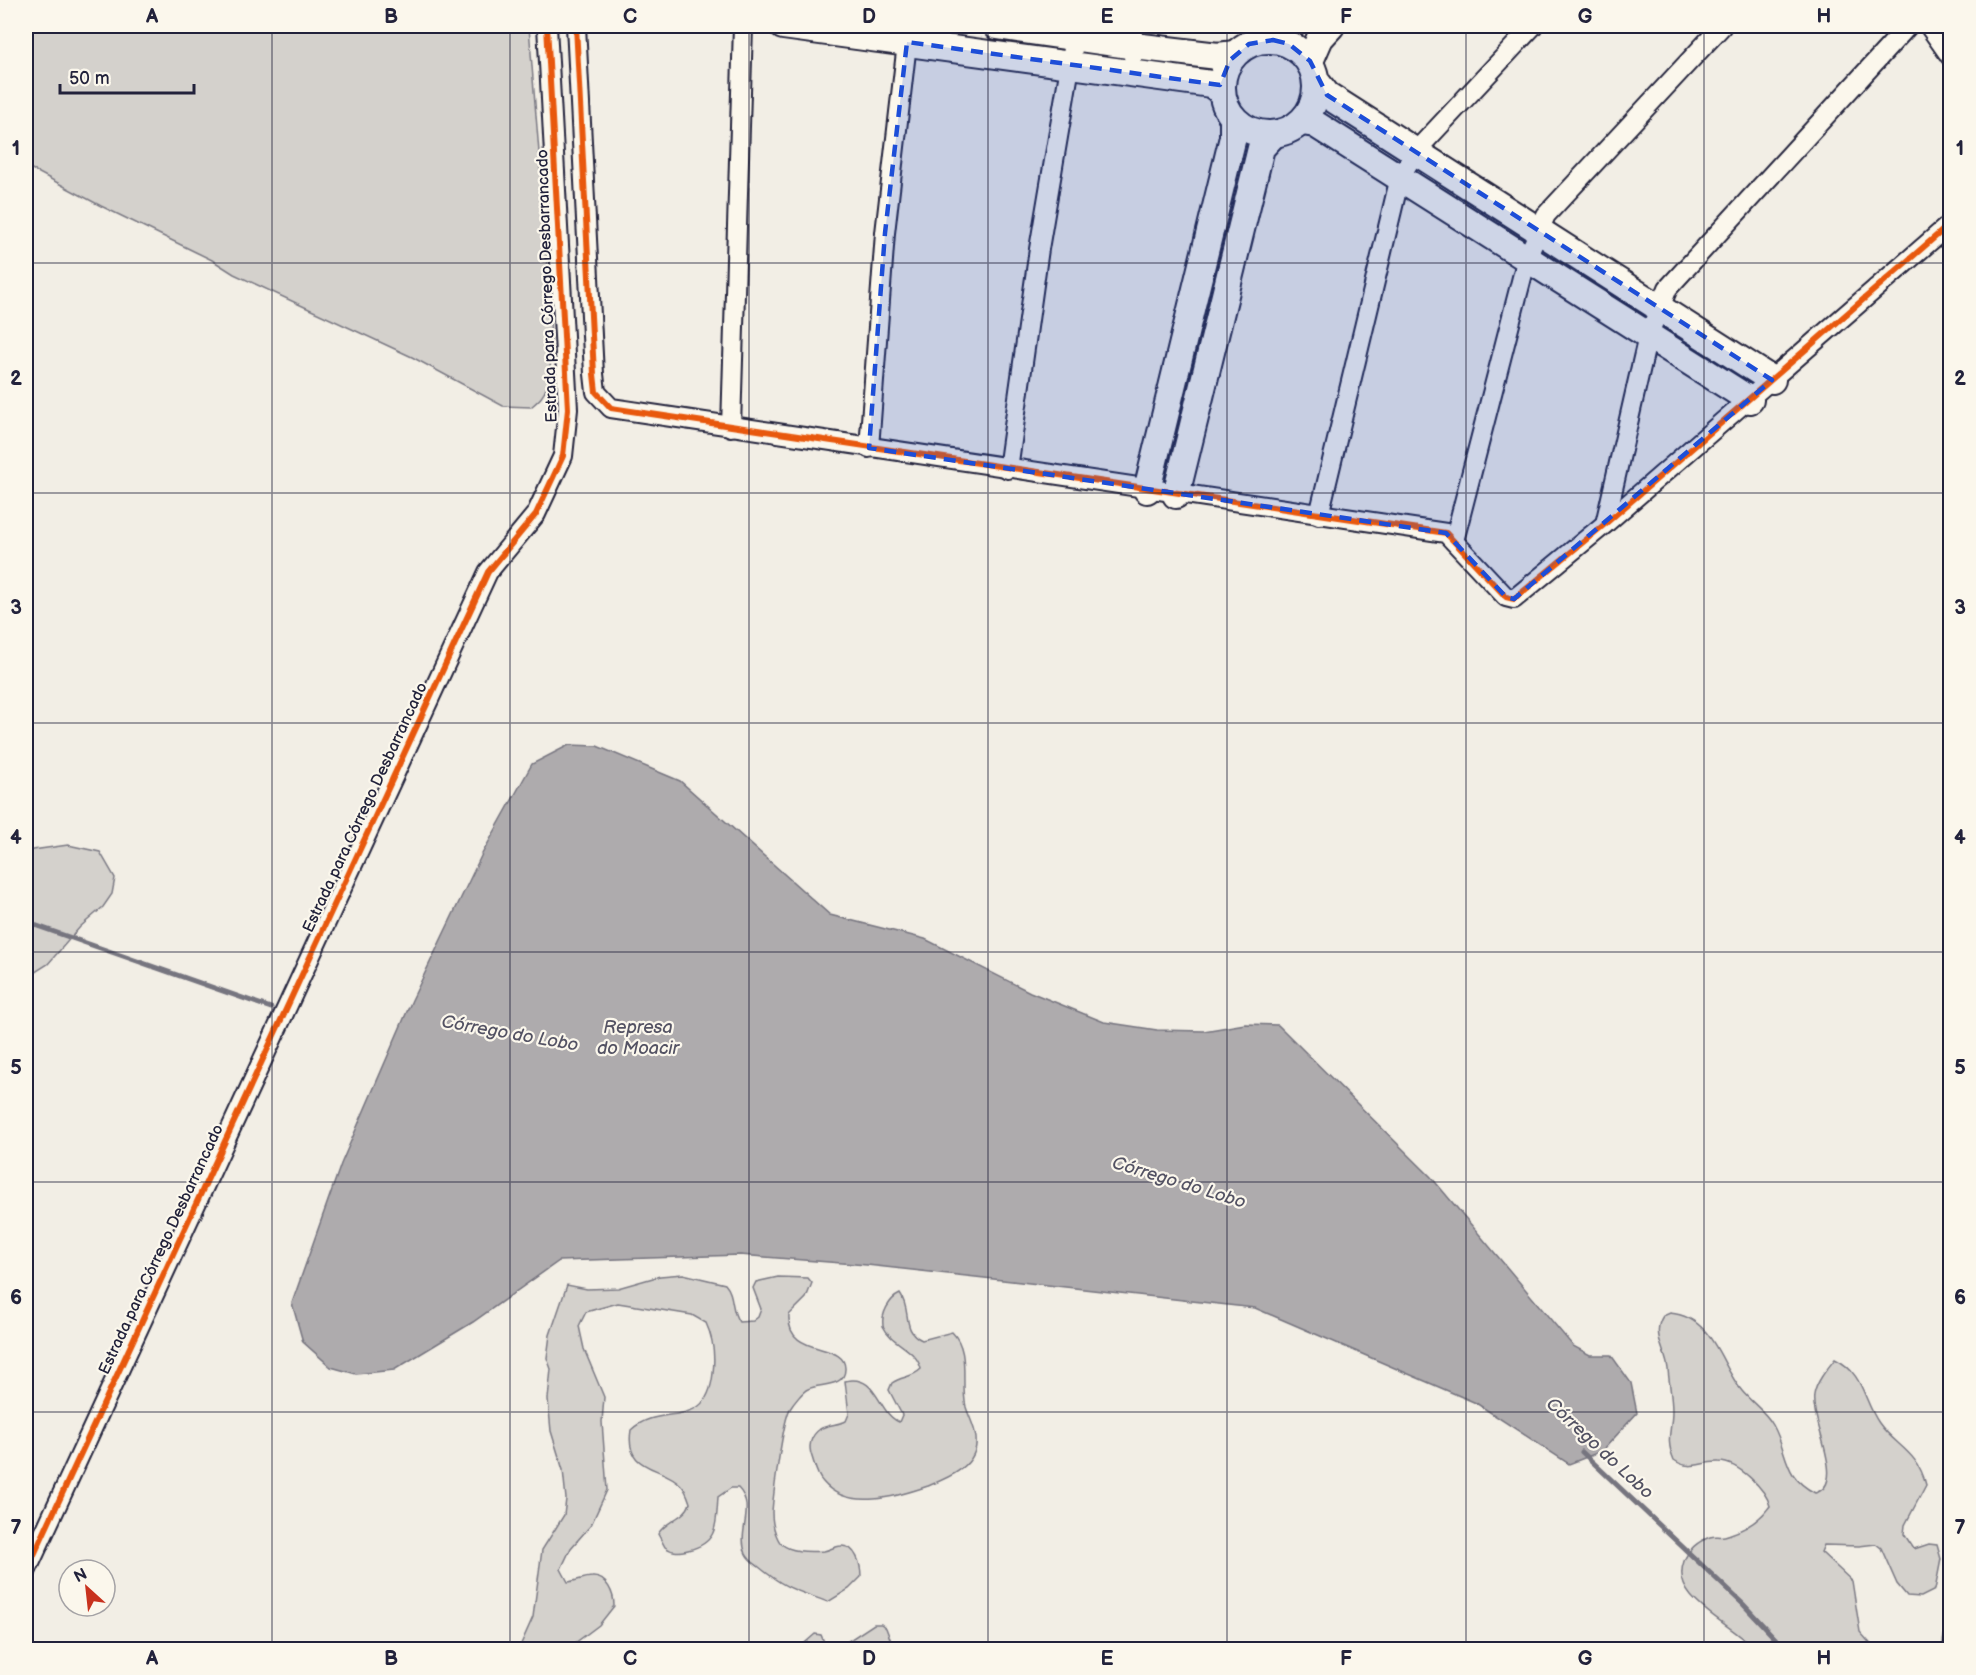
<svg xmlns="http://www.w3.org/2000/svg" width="1976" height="1675" viewBox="0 0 1976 1675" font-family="'Balsamiq Sans',sans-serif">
<rect width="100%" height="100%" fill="#f2eee5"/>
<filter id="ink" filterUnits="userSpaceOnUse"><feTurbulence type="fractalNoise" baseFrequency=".0167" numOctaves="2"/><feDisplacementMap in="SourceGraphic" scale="12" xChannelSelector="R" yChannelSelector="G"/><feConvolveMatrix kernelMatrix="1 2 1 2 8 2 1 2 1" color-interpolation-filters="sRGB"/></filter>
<g filter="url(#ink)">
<g fill="#d4d1cc" stroke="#7b7a84" stroke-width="1.5">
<path d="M 26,26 L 529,26 C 535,112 544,198 548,285 C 549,317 555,355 547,386 C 544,396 539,400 531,407 L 503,406 L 412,357 L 234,274 L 212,260 L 101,206 L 26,166 Z"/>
<path d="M 68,845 L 100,852 L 115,878 L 112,894 L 103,907 L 80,927 L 48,964 L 26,978 L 26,851 Z"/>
<path d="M 683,1274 L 725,1284 C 735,1295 730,1310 739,1322 L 753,1321 L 758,1317 L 761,1309 L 753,1288 L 756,1282 L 778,1277 L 808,1278 L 812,1283 L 806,1298 L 789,1315 C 786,1359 846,1340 845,1369 C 845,1388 819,1383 808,1389 C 803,1391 793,1404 790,1409 C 783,1420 773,1497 772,1512 C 772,1521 774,1531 778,1539 C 784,1553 811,1552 824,1551 C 830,1550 835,1546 841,1546 C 856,1545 861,1565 861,1577 L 849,1589 L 828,1602 C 796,1590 787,1590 759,1567 C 754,1563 749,1560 746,1554 C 736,1532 757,1507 738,1488 L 731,1488 L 718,1497 C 716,1523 719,1543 688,1550 C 679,1552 673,1553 665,1547 L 658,1534 C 666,1520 686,1518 690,1503 C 688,1497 686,1490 681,1485 C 663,1465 624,1473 631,1430 C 662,1401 707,1433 713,1373 C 715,1357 713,1338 706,1323 L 692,1315 L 618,1303 L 586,1312 L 579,1326 L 584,1349 L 604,1397 L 602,1422 L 607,1490 L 591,1525 L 571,1548 L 561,1569 L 568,1582 C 576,1581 585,1577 592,1577 C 607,1576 614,1594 614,1606 L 599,1625 L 567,1649 L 522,1649 L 521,1644 L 533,1617 L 542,1550 L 564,1515 L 566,1499 L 563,1470 L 551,1431 L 548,1399 L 551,1369 L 547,1358 L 550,1335 L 567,1285 L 587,1289 L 618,1288 L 660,1276 Z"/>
<path d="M 900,1294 C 912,1310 901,1331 922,1340 L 952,1332 C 971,1351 960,1383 966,1407 C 969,1417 975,1427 976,1438 C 979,1466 948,1478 928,1486 C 899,1496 848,1512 823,1482 C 817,1476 815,1466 812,1457 C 808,1447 810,1436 820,1429 C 828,1424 838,1425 846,1421 L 849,1414 L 845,1381 C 878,1373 877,1413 899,1422 L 902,1415 L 889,1390 L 892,1383 C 902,1376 912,1378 921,1369 C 916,1348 892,1345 883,1326 C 881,1314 889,1299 900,1294 Z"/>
<path d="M 1670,1313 C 1714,1317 1720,1365 1742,1391 C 1752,1403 1766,1412 1773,1425 C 1789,1454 1782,1476 1815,1493 C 1848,1484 1810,1422 1814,1395 C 1816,1382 1827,1369 1835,1359 C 1864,1373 1863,1400 1879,1423 C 1895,1446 1918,1451 1926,1485 L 1905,1525 L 1904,1534 L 1914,1549 L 1929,1544 L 1937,1545 L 1941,1559 L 1935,1590 L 1921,1597 L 1907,1596 L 1897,1584 L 1881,1548 L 1876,1544 L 1859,1546 L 1824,1545 L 1821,1552 L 1852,1581 L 1860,1632 L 1875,1649 L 1755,1649 C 1736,1629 1709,1617 1691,1596 C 1672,1573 1685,1546 1710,1537 C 1716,1535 1722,1538 1728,1535 C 1744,1530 1760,1520 1770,1506 C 1766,1489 1738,1462 1719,1462 C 1701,1461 1691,1472 1674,1460 C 1665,1439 1672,1431 1672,1411 C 1672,1398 1669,1382 1668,1369 C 1666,1351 1651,1334 1663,1316 Z"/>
<path d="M 1950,1622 L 1950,1649 L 1942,1649 L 1944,1636 Z"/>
<path d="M 874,1624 L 881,1624 L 886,1628 L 894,1649 L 836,1649 Z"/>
<path d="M 815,1634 L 821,1635 L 827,1649 L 798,1649 Z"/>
</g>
<path fill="#aeabad" stroke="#76747f" stroke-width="1.5" d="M 569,745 L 597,746 L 680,781 L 830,915 L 925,939 L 1030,992 L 1104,1022 L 1157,1030 L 1204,1031 L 1245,1024 L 1278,1025 L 1431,1177 L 1573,1346 L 1590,1355 L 1611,1355 L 1631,1383 L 1637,1413 L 1602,1451 L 1569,1464 L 1476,1403 L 1255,1308 L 867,1265 L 740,1255 L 559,1261 L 473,1322 L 394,1370 L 356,1374 L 331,1367 L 303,1342 L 292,1303 L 341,1164 L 412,1000 L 482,854 L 532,764 Z"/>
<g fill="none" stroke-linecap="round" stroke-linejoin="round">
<g stroke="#76747f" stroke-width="5">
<path d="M 26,922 L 271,1008"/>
<path d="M 1582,1452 L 1743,1604 L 1786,1650"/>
</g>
<defs>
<g id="street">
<path d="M 576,26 L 594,374 L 596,392 L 611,408 L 1446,533 L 1506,597 L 1514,599 L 1605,524 L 1950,224"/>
<path d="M 1133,26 L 1133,57"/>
<path d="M 1275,26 L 1276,40"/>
<path d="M 1929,26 L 1950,56"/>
<path d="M 731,427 L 743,26"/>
<path d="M 869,448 L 885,233 L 909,26"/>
<path d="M 1008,469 L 1039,249 L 1075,37"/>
<path d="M 1319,515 L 1400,177 L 1416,151 L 1533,26"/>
<path d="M 1605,524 L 1648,336 L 1668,288 L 1908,26"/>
<path d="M 1454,541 L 1527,258 L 1546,215 L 1722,26"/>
<path d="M 26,1572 L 488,572 L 536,514 L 563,456 L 568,409 L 547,26"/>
</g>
<g id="secondary">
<path d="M 783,26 L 1211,84 L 1222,92"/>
<path d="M 997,26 L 1134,46 L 1218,56 L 1235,54"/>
<circle cx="1269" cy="87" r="47"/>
<path d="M 1310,61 L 1320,38 L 1331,26"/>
<path d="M 1316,81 L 1327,95 L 1772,380"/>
<path d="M 1302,122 L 1315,124 L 1750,400"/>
<path d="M 1147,490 L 1233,137 L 1233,118"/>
<path d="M 1176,495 L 1261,148 L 1274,134"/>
</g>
</defs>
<use href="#street" stroke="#22223b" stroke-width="22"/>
<use href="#secondary" stroke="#22223b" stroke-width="30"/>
<use href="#street" stroke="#fbf7ec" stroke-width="18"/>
<use href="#secondary" stroke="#fbf7ec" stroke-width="26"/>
<defs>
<g id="cycleway">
<path d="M 576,26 L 594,374 L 596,392 L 611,408 L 1446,533 L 1506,597 L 1514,599 L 1605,524 L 1950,224"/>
<path d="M 26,1572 L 488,572 L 536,514 L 563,456 L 568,409 L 547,26"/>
</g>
</defs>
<use href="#cycleway" stroke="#fbf7ec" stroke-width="10"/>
<use href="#cycleway" stroke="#e8590c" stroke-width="6"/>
</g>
</g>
<path fill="#1d4ed8" fill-opacity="0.2" stroke="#1d4ed8" stroke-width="4.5" stroke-dasharray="12 8" stroke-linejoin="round" d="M 1273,40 L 1289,44 L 1310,61 L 1327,95 L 1772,380 L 1514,599 L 1506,597 L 1446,533 L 869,448 L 885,233 L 907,42 L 1220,85 L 1230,60 L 1249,44 Z"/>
<path fill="none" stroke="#22223b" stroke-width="1.5" stroke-opacity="0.55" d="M 272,26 L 272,1650M 510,26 L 510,1650M 749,26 L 749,1650M 988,26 L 988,1650M 1227,26 L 1227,1650M 1466,26 L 1466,1650M 1704,26 L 1704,1650M 26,263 L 1950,263M 26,493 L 1950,493M 26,723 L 1950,723M 26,952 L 1950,952M 26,1182 L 1950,1182M 26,1412 L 1950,1412"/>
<g text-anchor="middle" stroke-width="4.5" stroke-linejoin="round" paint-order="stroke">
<g font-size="16" fill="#22223b" stroke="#fbf7ec">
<text transform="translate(546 286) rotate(-92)" y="6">Estrada para Córrego Desbarrancado</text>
<text transform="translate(364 807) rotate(-65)" y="6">Estrada para Córrego Desbarrancado</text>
<text transform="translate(160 1249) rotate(-65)" y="6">Estrada para Córrego Desbarrancado</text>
</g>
<g font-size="18" font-style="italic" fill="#535263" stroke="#fbf7ec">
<text x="638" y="1033">Represa<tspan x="638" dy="21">do Moacir</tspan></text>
<text transform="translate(510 1033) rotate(10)" y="6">Córrego do Lobo</text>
<text transform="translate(1179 1182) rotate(17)" y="6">Córrego do Lobo</text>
<text transform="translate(1600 1448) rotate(43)" y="6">Córrego do Lobo</text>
</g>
</g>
<rect width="1976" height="1675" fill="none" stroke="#fbf7ec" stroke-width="66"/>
<g transform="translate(87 1588) rotate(333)"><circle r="28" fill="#fbf7ec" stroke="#a4a2a5" stroke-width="1.5"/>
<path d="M0-4.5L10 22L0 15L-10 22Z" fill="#c8321e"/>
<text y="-9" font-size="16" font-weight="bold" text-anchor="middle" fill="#22223b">N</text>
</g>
<path d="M60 84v9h134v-9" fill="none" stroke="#22223b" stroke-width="3"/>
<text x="69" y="84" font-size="18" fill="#22223b" stroke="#fbf7ec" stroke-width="4.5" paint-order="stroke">50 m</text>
<rect x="33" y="33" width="1910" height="1609" fill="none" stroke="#22223b" stroke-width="2"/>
<g font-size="20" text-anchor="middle" font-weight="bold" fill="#22223b">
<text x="152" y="23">A</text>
<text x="391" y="23">B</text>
<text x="630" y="23">C</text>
<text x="869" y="23">D</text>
<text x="1107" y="23">E</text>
<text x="1346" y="23">F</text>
<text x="1585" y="23">G</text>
<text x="1824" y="23">H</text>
<text x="16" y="155">1</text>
<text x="1960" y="155">1</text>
<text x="16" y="385">2</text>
<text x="1960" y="385">2</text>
<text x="16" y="614">3</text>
<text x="1960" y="614">3</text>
<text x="16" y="844">4</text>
<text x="1960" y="844">4</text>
<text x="16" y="1074">5</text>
<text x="1960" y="1074">5</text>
<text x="16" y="1304">6</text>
<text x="1960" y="1304">6</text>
<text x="16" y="1534">7</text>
<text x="1960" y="1534">7</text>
<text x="152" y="1665">A</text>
<text x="391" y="1665">B</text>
<text x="630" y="1665">C</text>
<text x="869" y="1665">D</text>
<text x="1107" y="1665">E</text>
<text x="1346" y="1665">F</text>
<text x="1585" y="1665">G</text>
<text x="1824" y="1665">H</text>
</g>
</svg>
